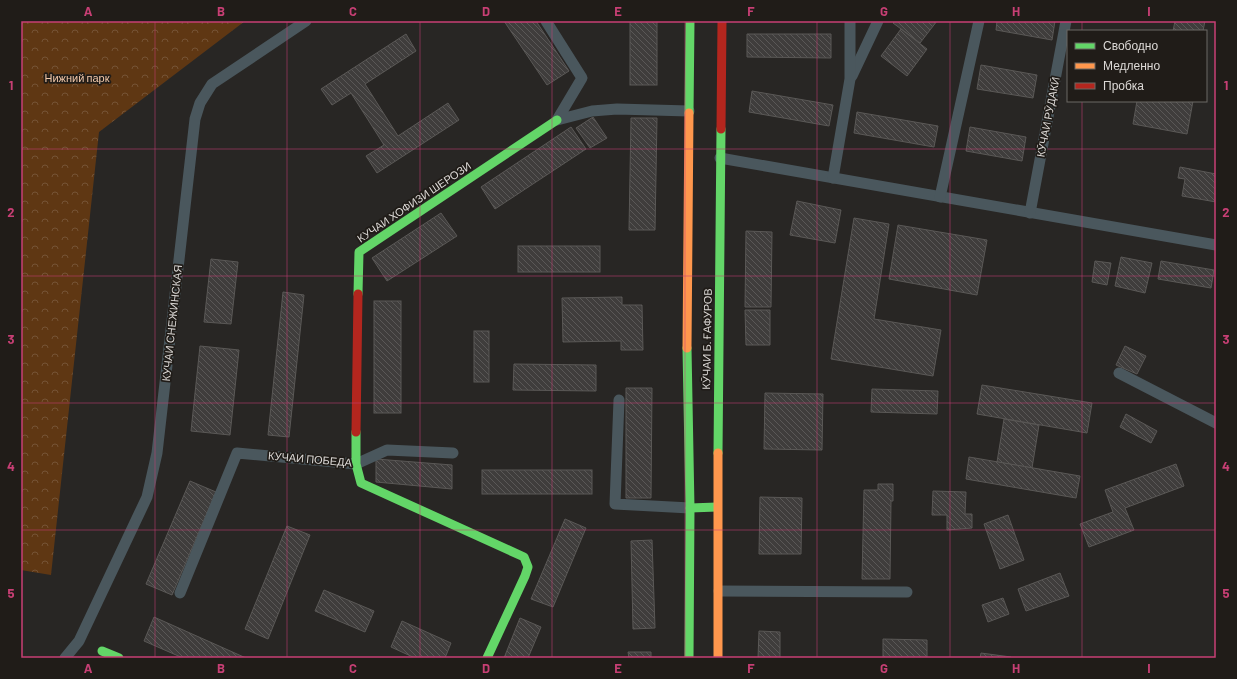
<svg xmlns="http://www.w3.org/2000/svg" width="1237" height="679" viewBox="0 0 1237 679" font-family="Barlow,sans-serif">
<defs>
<pattern id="park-crowns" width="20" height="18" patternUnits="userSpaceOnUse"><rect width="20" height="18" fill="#5f3713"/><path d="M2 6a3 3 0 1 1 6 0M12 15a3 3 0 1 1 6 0" fill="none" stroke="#755335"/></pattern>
<pattern id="building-back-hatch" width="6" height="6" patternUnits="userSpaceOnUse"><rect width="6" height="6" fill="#3f3d3c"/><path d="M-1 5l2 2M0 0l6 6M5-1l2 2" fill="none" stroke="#5a5857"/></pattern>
</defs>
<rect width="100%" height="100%" fill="#282624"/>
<path fill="url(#park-crowns)" d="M 21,21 L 245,21 L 99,132 L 51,575 L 21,570 Z"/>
<g fill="url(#building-back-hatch)" stroke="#5a5856">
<path d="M 504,21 L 536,21 L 569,71 L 547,85 Z"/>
<rect x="630" y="21" width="27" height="64"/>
<path d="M 895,21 L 937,21 L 920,43 L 893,23 Z"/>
<path d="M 997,21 L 1055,21 L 1052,40 L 996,30 Z"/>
<path d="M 1175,21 L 1205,21 L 1203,31 L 1173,31 Z"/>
<path d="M 901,29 L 927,49 L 907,76 L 881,56 Z"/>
<path d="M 406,34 L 416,51 L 365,84 L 398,136 L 448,103 L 459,120 L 377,173 L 366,156 L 384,145 L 351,93 L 332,105 L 321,89 Z"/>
<path d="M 747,34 L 831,34 L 831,58 L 747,57 Z"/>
<path d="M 981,65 L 1037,75 L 1033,98 L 977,89 Z"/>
<path d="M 752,91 L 833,105 L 829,126 L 749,112 Z"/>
<path d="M 1137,101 L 1193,101 L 1187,134 L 1133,124 Z"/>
<path d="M 857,112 L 938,126 L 934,147 L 854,133 Z"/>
<path d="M 593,117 L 607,138 L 590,148 L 576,128 Z"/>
<path d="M 631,118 L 657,118 L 655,230 L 629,230 Z"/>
<path d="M 571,127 L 586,149 L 495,209 L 481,187 Z"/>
<path d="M 970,127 L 1026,137 L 1022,161 L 966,151 Z"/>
<path d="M 1180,167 L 1216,174 L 1216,202 L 1182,196 L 1185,179 L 1178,178 Z"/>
<path d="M 797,201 L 841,210 L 835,243 L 790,235 Z"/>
<path d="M 441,213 L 457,236 L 387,281 L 372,258 Z"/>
<path d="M 854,218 L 889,224 L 874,319 L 941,330 L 933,376 L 831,359 Z"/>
<path d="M 898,225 L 987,240 L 977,295 L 889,279 Z"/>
<path d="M 746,231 L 772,232 L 771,307 L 745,307 Z"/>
<rect x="518" y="246" width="82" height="26"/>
<path d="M 1121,257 L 1152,263 L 1145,293 L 1115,286 Z"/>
<path d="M 211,259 L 238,262 L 231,324 L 204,322 Z"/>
<path d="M 1095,261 L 1111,263 L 1107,285 L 1092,282 Z"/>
<path d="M 1161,261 L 1214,270 L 1211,288 L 1158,279 Z"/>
<path d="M 283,292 L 304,295 L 289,437 L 268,435 Z"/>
<path d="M 622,297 L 622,305 L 642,305 L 643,350 L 621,350 L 621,341 L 563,342 L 562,298 Z"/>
<rect x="374" y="301" width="27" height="112"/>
<path d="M 745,310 L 770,310 L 770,345 L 746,345 Z"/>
<rect x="474" y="331" width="15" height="51"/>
<path d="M 200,346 L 239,350 L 230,435 L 191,431 Z"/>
<path d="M 1125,346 L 1146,356 L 1137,374 L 1116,365 Z"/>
<path d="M 514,364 L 596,365 L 596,391 L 513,390 Z"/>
<path d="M 982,385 L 1092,403 L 1087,433 L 977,414 Z"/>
<path d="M 626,388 L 652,388 L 651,498 L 626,498 Z"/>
<path d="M 872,389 L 938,391 L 937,414 L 871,412 Z"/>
<path d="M 765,393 L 823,394 L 822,450 L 764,449 Z"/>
<path d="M 1126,414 L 1157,431 L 1151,443 L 1120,427 Z"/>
<path d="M 1004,419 L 1039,425 L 1032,468 L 997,462 Z"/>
<path d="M 969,457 L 1080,476 L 1076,498 L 966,479 Z"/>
<path d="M 376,459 L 452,465 L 452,489 L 376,482 Z"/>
<path d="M 1176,464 L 1184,486 L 1125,508 L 1134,530 L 1089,547 L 1080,524 L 1113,512 L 1105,490 Z"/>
<rect x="482" y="470" width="110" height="24"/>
<path d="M 190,481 L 216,492 L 172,595 L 146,584 Z"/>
<path d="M 878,484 L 893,484 L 893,501 L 891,501 L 890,579 L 862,579 L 864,490 L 878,490 Z"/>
<path d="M 933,491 L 966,492 L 965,514 L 972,514 L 972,528 L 947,530 L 947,515 L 932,515 Z"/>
<path d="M 760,497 L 802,498 L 801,554 L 759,554 Z"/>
<path d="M 1008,515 L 1024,560 L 1000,569 L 984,524 Z"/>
<path d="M 565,519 L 586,528 L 553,607 L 531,599 Z"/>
<path d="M 287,526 L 310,535 L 268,639 L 245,629 Z"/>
<path d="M 652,540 L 655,628 L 633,629 L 631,541 Z"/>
<path d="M 1060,573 L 1069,596 L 1026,611 L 1018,589 Z"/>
<path d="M 324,590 L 374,611 L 365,632 L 315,611 Z"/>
<path d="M 1003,598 L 1009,614 L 988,622 L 982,605 Z"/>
<path d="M 154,617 L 246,658 L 183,658 L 144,641 Z"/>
<path d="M 520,618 L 541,627 L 528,658 L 504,658 Z"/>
<path d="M 402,621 L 451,643 L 445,658 L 415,658 L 391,647 Z"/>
<path d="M 759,631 L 780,632 L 780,658 L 758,658 Z"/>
<path d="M 883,639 L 927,640 L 927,658 L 883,658 Z"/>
<path d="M 628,652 L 651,652 L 651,658 L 629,658 Z"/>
<path d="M 981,653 L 1011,657 L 1011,658 L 980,658 Z"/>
</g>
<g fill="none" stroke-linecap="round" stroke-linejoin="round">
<g stroke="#4a575d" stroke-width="11">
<path d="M 546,21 L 582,78 L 557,120 L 592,111 L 617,109 L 689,111"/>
<path d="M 852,76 L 878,21"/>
<path d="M 720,158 L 1216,245"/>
<path d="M 833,178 L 850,79 L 850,21"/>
<path d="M 940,197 L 979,21"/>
<path d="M 1030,213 L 1066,21"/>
<path d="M 1119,373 L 1216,423"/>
<path d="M 619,400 L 615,504 L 690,508"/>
<path d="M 719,591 L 907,592"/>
<path d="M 180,593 L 237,453 L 356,464 L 387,450 L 453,453"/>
<path d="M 65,658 L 79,641 L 147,497 L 157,453 L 195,119 L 200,103 L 212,84 L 306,21"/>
</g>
<g stroke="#63d668" stroke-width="9">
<path d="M 689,113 L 690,21"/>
<path d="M 358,294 L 359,252 L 557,120"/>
<path d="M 687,348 L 690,508 L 689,658"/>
<path d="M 356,432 L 356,464 L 361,483 L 524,557 L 528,567 L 525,576 L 487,658"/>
<path d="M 718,453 L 721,129"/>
<path d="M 690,508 L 717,507"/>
<path d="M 102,651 L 119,658"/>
</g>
<g stroke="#ff974d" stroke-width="9">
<path d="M 687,348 L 689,113"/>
<path d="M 718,453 L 718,658"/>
</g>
<g stroke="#b3261e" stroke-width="9">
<path d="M 721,129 L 722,21"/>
<path d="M 356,432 L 358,294"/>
</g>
</g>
<path fill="none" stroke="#c73f74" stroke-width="1" stroke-opacity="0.55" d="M 155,21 L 155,658M 287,21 L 287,658M 420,21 L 420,658M 552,21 L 552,658M 685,21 L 685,658M 817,21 L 817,658M 950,21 L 950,658M 1082,21 L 1082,31M 1082,101 L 1082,658M 21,149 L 1216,149M 21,276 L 1216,276M 21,403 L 1216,403M 21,530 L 1216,530"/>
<g text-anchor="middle" stroke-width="3.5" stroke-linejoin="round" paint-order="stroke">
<g font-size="11" fill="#f2c8a9" stroke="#201c18">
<text x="77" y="82">Нижний парк</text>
</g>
<g font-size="11" fill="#dcd9d6" stroke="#201c18">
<text transform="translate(1048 117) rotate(-79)" y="4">КӮЧАИ РӮДАКӢ</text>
<text transform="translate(414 202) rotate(-34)" y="4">КУЧАИ ХОФИЗИ ШЕРОЗИ</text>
<text transform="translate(172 323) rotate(-84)" y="4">КУЧАИ СНЕЖИНСКАЯ</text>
<text transform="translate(707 339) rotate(-89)" y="4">КӮЧАИ Б. ҒАФУРОВ</text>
<text transform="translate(310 459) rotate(5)" y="4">КУЧАИ ПОБЕДА</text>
</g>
</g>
<rect width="1237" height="679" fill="none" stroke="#201c18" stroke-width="44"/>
<rect x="1067" y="30" width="140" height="72" fill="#201c18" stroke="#6b6864"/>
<rect x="1075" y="43" width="20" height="6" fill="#63d668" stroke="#6b6864"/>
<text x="1103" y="50" font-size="12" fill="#dcd9d6">Свободно</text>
<rect x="1075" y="63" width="20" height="6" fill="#ff974d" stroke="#6b6864"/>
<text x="1103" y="70" font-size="12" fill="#dcd9d6">Медленно</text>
<rect x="1075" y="83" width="20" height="6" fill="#b3261e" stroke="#6b6864"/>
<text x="1103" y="90" font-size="12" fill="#dcd9d6">Пробка</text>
<rect x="22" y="22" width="1193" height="635" fill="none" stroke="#c73f74" stroke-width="1.5"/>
<g font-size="13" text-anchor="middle" font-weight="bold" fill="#c73f74">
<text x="88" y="16">A</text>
<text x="221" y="16">B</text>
<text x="353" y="16">C</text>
<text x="486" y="16">D</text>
<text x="618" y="16">E</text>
<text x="751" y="16">F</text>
<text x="884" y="16">G</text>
<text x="1016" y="16">H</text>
<text x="1149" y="16">I</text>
<text x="11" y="90">1</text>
<text x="1226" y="90">1</text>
<text x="11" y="217">2</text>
<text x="1226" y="217">2</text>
<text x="11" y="344">3</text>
<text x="1226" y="344">3</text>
<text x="11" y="471">4</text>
<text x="1226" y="471">4</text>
<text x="11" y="598">5</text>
<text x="1226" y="598">5</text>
<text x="88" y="673">A</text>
<text x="221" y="673">B</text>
<text x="353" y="673">C</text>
<text x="486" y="673">D</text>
<text x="618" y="673">E</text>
<text x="751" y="673">F</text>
<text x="884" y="673">G</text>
<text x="1016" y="673">H</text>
<text x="1149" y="673">I</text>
</g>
</svg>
